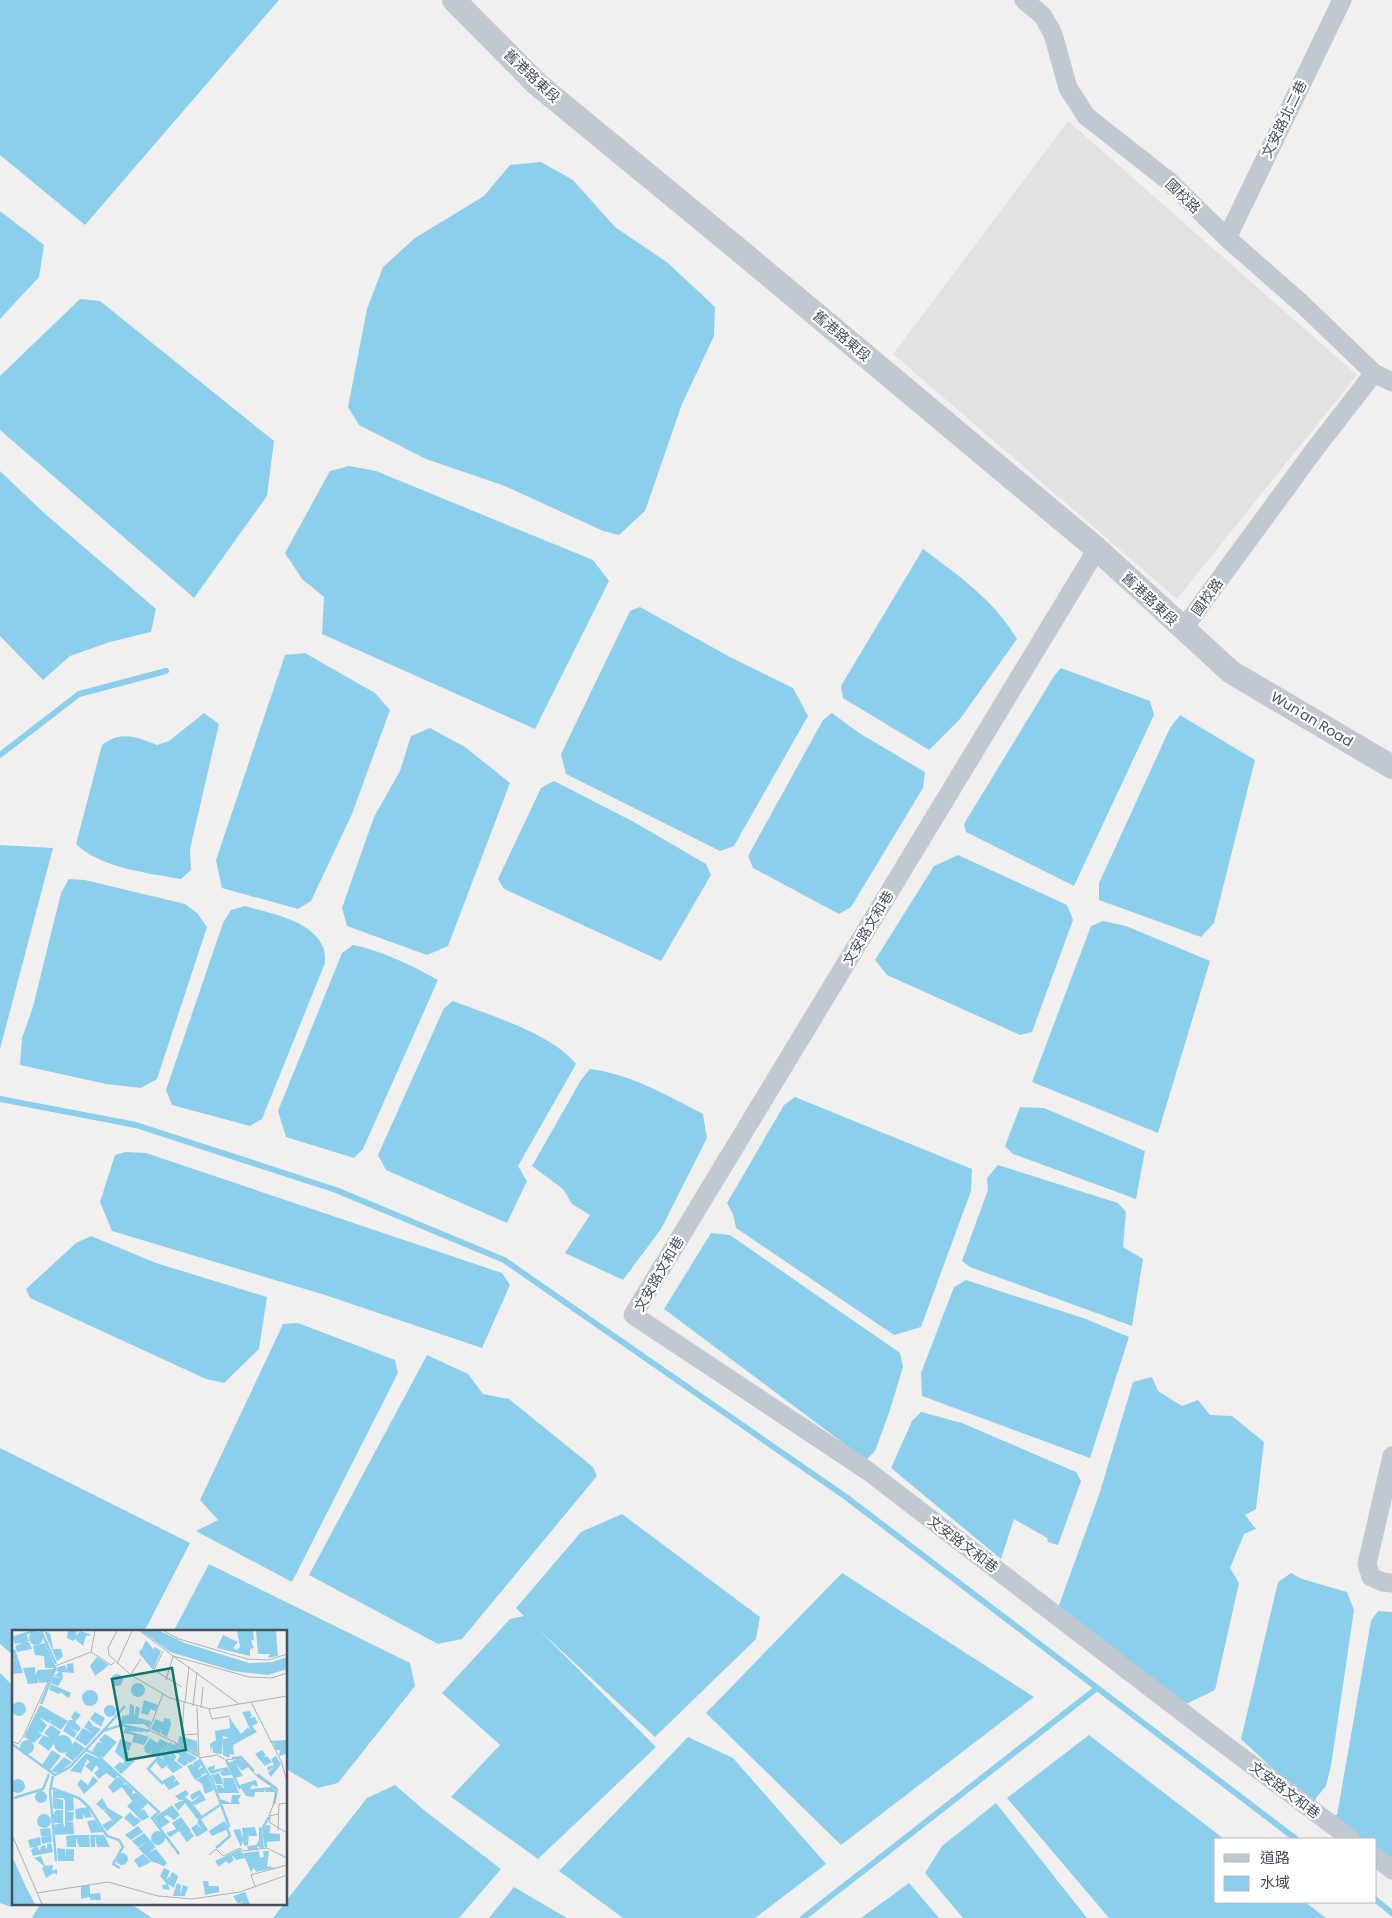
<svg xmlns="http://www.w3.org/2000/svg" width="1392" height="1918" viewBox="0 0 1392 1918" font-family="Poppins,'Noto Sans TC',sans-serif">
<rect width="100%" height="100%" fill="#f2f0ef"/>
<path fill="#e3e1e1" d="M 1068,121 L 1357,375 L 1177,599 L 893,354 Z"/>
<g fill="#8ccfec">
<path d="M 0,0 L 279,0 L 85,225 L 0,155 Z"/>
<path d="M 541,162 L 573,180 L 615,227 L 668,263 L 715,307 L 714,336 L 682,404 L 645,511 L 619,535 L 603,531 L 505,486 L 426,459 L 359,425 L 348,407 L 367,309 L 383,267 L 415,238 L 484,196 L 510,165 Z"/>
<path d="M 0,211 L 44,245 L 39,277 L 0,319 Z"/>
<path d="M 80,299 L 100,301 L 274,441 L 267,496 L 194,598 L 0,430 L 0,376 Z"/>
<path d="M 349,466 L 376,471 L 593,560 L 609,581 L 535,729 L 322,634 L 324,597 L 302,579 L 285,553 L 330,471 Z"/>
<path d="M 0,471 L 44,513 L 156,609 L 151,632 L 110,642 L 70,656 L 43,680 L 0,636 Z"/>
<path d="M 923,549 C 959,576 993,599 1017,639 L 960,719 L 929,750 L 843,698 L 841,686 Z"/>
<path d="M 640,607 L 728,656 L 793,688 L 808,716 L 734,846 L 720,851 L 566,774 L 561,754 L 630,611 Z"/>
<path d="M 305,653 L 375,693 L 390,710 L 352,814 L 311,901 L 298,909 L 222,888 L 216,860 L 285,655 Z"/>
<path d="M 1061,668 L 1150,701 L 1154,715 L 1074,886 L 966,832 L 964,824 L 1054,676 Z"/>
<path d="M 204,713 L 219,724 L 190,849 L 191,870 L 181,879 C 147,873 101,868 76,844 L 102,745 C 121,730 137,737 157,745 L 169,741 Z"/>
<path d="M 832,713 L 859,733 L 925,772 L 923,788 L 851,907 L 839,914 L 753,868 L 748,856 L 823,720 Z"/>
<path d="M 1180,715 L 1255,760 L 1214,923 L 1201,937 L 1099,900 L 1099,883 L 1170,728 Z"/>
<path d="M 430,728 L 465,747 L 510,783 L 448,946 L 427,955 L 347,926 L 342,908 L 374,817 L 400,771 L 411,736 Z"/>
<path d="M 554,781 L 634,822 L 706,864 L 711,875 L 661,961 L 504,889 L 498,879 L 541,788 Z"/>
<path d="M 0,845 L 53,848 L 0,1049 Z"/>
<path d="M 958,855 L 1067,905 L 1073,920 L 1032,1032 L 1020,1035 L 887,975 L 875,960 L 934,866 Z"/>
<path d="M 69,879 L 85,880 L 185,904 L 197,913 L 207,927 L 157,1079 L 141,1088 L 106,1084 L 20,1065 L 22,1038 L 33,1007 L 61,893 Z"/>
<path d="M 245,906 C 270,913 312,920 323,947 C 325,951 325,958 325,963 L 262,1119 L 250,1126 L 172,1105 L 166,1090 L 223,923 L 231,910 Z"/>
<path d="M 1103,921 L 1126,926 L 1210,961 L 1158,1133 L 1032,1082 L 1091,926 Z"/>
<path d="M 353,945 C 383,951 411,965 438,980 L 363,1149 L 354,1158 L 286,1137 L 278,1111 L 342,953 Z"/>
<path d="M 453,1001 C 489,1015 553,1034 576,1064 L 518,1166 L 527,1181 L 507,1223 L 386,1170 L 378,1155 L 444,1008 Z"/>
<path d="M 590,1069 C 630,1074 667,1095 703,1114 L 707,1138 L 661,1229 L 623,1280 L 565,1253 L 590,1215 L 572,1204 L 563,1189 L 532,1166 L 581,1080 Z"/>
<path d="M 795,1097 L 972,1169 L 971,1191 L 921,1327 L 894,1335 L 736,1228 L 733,1214 L 727,1203 L 784,1105 Z"/>
<path d="M 1020,1107 L 1044,1108 L 1145,1151 L 1136,1199 L 1013,1154 L 1005,1146 Z"/>
<path d="M 125,1152 L 146,1153 L 502,1273 L 510,1285 L 482,1348 L 325,1295 L 112,1231 L 100,1202 L 115,1155 Z"/>
<path d="M 998,1165 L 1118,1203 L 1126,1212 L 1123,1247 L 1143,1259 L 1132,1326 L 970,1267 L 962,1261 L 988,1190 L 987,1178 Z"/>
<path d="M 711,1233 L 730,1235 L 900,1353 L 903,1367 L 889,1413 L 875,1451 L 866,1460 L 664,1309 Z"/>
<path d="M 91,1236 L 156,1263 L 267,1297 L 259,1349 L 224,1383 L 206,1379 L 30,1298 L 26,1289 L 76,1243 Z"/>
<path d="M 966,1280 L 1086,1319 L 1129,1337 L 1090,1458 L 922,1396 L 921,1373 L 954,1287 Z"/>
<path d="M 298,1323 L 395,1360 L 398,1373 L 292,1582 L 196,1531 L 218,1520 L 200,1500 L 283,1324 Z"/>
<path d="M 427,1355 L 468,1374 L 483,1394 L 509,1399 L 593,1467 L 597,1476 L 462,1639 L 438,1644 L 309,1575 Z"/>
<path d="M 1152,1377 L 1158,1391 L 1182,1406 L 1198,1400 L 1210,1415 L 1232,1416 L 1264,1442 L 1256,1509 L 1245,1515 L 1256,1529 L 1244,1534 L 1230,1568 L 1239,1583 L 1215,1690 L 1186,1704 L 1058,1608 L 1099,1495 L 1133,1382 Z"/>
<path d="M 921,1412 L 962,1423 L 1076,1472 L 1081,1481 L 1058,1545 L 1048,1542 L 1047,1538 L 1014,1519 L 1001,1559 L 891,1468 L 912,1421 Z"/>
<path d="M 0,1448 L 190,1543 L 144,1632 L 14,1632 L 14,1656 L 0,1644 Z"/>
<path d="M 622,1514 L 760,1617 L 756,1639 L 655,1737 L 539,1630 L 656,1747 L 538,1859 L 451,1797 L 500,1745 L 442,1693 L 510,1619 L 524,1616 L 516,1608 L 581,1532 Z"/>
<path d="M 209,1564 L 410,1663 L 415,1686 L 338,1783 L 318,1788 L 286,1769 L 286,1632 L 173,1632 Z"/>
<path d="M 842,1573 L 1034,1697 L 841,1845 L 706,1713 Z"/>
<path d="M 1291,1573 L 1302,1579 L 1347,1592 L 1354,1610 L 1331,1766 L 1326,1786 L 1316,1798 L 1315,1808 L 1241,1739 L 1278,1582 Z"/>
<path d="M 1378,1611 L 1392,1612 L 1392,1862 L 1376,1850 L 1376,1839 L 1361,1839 L 1327,1815 L 1337,1815 L 1371,1621 Z"/>
<path d="M 0,1673 L 14,1687 L 14,1902 L 11,1907 L 0,1903 Z"/>
<path d="M 1089,1735 L 1224,1839 L 1216,1839 L 1216,1902 L 1305,1902 L 1326,1918 L 1109,1918 L 1007,1798 Z"/>
<path d="M 688,1737 L 733,1758 L 826,1864 L 755,1918 L 623,1918 L 559,1871 Z"/>
<path d="M 395,1785 L 425,1811 L 501,1869 L 459,1918 L 273,1918 L 284,1904 L 286,1904 L 286,1901 L 367,1798 Z"/>
<path d="M 996,1803 L 1087,1918 L 963,1918 L 925,1873 L 942,1846 Z"/>
<path d="M 909,1883 L 939,1918 L 861,1918 Z"/>
<path d="M 514,1887 L 567,1918 L 489,1918 Z"/>
<path d="M 40,1904 L 131,1904 L 152,1918 L 32,1918 Z"/>
</g>
<g fill="none" stroke-linecap="round" stroke-linejoin="round">
<g stroke="#8ccfec" stroke-width="6">
<path d="M 0,755 L 79,694 L 166,671"/>
<path d="M 0,1099 L 136,1125 L 336,1190 L 504,1260 L 846,1497 L 1296,1839"/>
<path d="M 1376,1900 L 1392,1913"/>
<path d="M 803,1918 L 1097,1688"/>
</g>
<g stroke="#c0c8d1" stroke-width="19">
<path d="M 1024,0 L 1043,16 L 1053,34 L 1068,88 L 1086,116 L 1170,182 L 1227,238 L 1301,303 L 1374,373 L 1392,382"/>
<path d="M 1227,238 L 1342,0"/>
<path d="M 1097,549 L 633,1315 L 868,1471 L 1216,1738 L 1351,1839"/>
<path d="M 1183,629 L 1315,449 L 1374,373"/>
<path d="M 1392,1456 L 1367,1564 L 1371,1577 L 1383,1582 L 1392,1583"/>
<path d="M 1376,1857 L 1392,1870"/>
</g>
<path stroke="#c0c8d1" stroke-width="24" d="M 454,0 L 537,84 L 739,250 L 1097,549 L 1231,672 L 1392,767"/>
</g>
<g text-anchor="middle" stroke-width="4.5" stroke-linejoin="round" paint-order="stroke">
<g font-size="14" fill="#47515d" stroke="#fff">
<text transform="translate(532 76) rotate(43)" y="5">舊港路東段</text>
<text transform="translate(1284 119) rotate(-64)" y="5">文安路北二巷</text>
<text transform="translate(1183 196) rotate(44)" y="5">國校路</text>
<text transform="translate(842 336) rotate(40)" y="5">舊港路東段</text>
<text transform="translate(1207 597) rotate(-54)" y="5">國校路</text>
<text transform="translate(1150 599) rotate(43)" y="5">舊港路東段</text>
<text transform="translate(1312 719) rotate(31)" y="5">Wun'an Road</text>
<text transform="translate(868 928) rotate(-59)" y="5">文安路文和巷</text>
<text transform="translate(659 1274) rotate(-60)" y="5">文安路文和巷</text>
<text transform="translate(963 1544) rotate(37)" y="5">文安路文和巷</text>
<text transform="translate(1285 1790) rotate(37)" y="5">文安路文和巷</text>
</g>
</g>
<g transform="translate(12 1630)">
<rect width="275" height="275" fill="#f2f0ef"/>
<path d="M17 8a7 7 0 1 1 14 0a7 7 0 1 1-14 0ZM 32,1 L 38,3 L 41,19 L 49,19 L 51,26 L 47,30 L 45,31 ZM 56,1 L 65,1 L 64,6 L 68,1 L 80,5 L 74,6 L 71,16 L 63,9 L 61,11 L 55,8 ZM 129,1 L 148,1 L 173,13 L 237,33 L 260,32 L 275,27 L 275,39 L 256,45 L 221,41 L 158,22 ZM 225,1 L 241,1 L 242,9 L 239,11 L 242,18 L 238,19 L 238,26 L 205,18 L 211,5 L 226,12 L 221,18 L 225,20 L 228,17 ZM 244,1 L 264,1 L 266,26 L 256,28 L 258,24 L 246,24 ZM 14,3 L 17,11 L 13,12 L 17,12 L 20,19 L 5,22 L 3,16 L 10,13 L 3,14 L 1,9 ZM 134,10 L 141,19 L 143,17 L 149,21 L 141,40 L 127,23 L 129,19 L 137,23 L 130,19 ZM 33,13 L 43,36 L 41,38 L 33,38 L 32,26 L 23,25 L 21,16 ZM 3,19 L 11,43 L 0,44 L 0,31 L 4,29 L 0,30 L 0,20 ZM 85,27 L 97,35 L 83,46 L 78,36 ZM 61,33 L 62,43 L 50,42 L 51,48 L 46,56 L 39,53 L 41,47 L 51,48 L 42,46 L 47,42 L 44,41 L 46,37 L 53,35 L 55,40 L 55,34 ZM 23,37 L 23,45 L 26,40 L 41,39 L 36,52 L 27,53 L 26,47 L 26,53 L 16,54 L 11,38 ZM99 50a6 6 0 1 1 12 0a6 6 0 1 1-12 0ZM119 60a7 7 0 1 1 14 0a7 7 0 1 1-14 0ZM 39,54 L 59,63 L 57,68 L 48,62 L 47,64 L 37,60 ZM70 68a8 8 0 1 1 16 0a8 8 0 1 1-16 0ZM 132,70 L 146,75 L 143,81 L 139,79 L 136,85 L 129,83 ZM0 79a7 7 0 1 1 14 0a7 7 0 1 1-14 0ZM 118,74 L 122,76 L 122,87 L 124,76 L 128,78 L 126,88 L 139,91 L 137,98 L 132,94 L 109,94 L 110,86 L 117,85 ZM92 81a6 6 0 1 1 12 0a6 6 0 1 1-12 0ZM 28,75 L 56,91 L 49,100 L 38,93 L 39,89 L 37,93 L 27,87 L 35,95 L 30,103 L 26,101 L 30,105 L 22,113 L 12,107 ZM 63,81 L 69,85 L 63,92 L 69,98 L 66,102 L 57,97 L 65,103 L 62,108 L 51,101 L 57,90 L 61,90 L 59,87 ZM 238,81 L 240,86 L 237,88 L 243,87 L 246,93 L 240,96 L 245,102 L 221,115 L 222,125 L 218,124 L 217,128 L 211,125 L 211,109 L 217,108 L 211,106 L 210,124 L 201,123 L 200,115 L 199,123 L 198,114 L 204,110 L 203,101 L 218,98 L 217,87 L 229,104 L 236,97 L 239,101 L 230,82 ZM 83,82 L 93,88 L 89,97 L 78,89 ZM 152,88 L 158,89 L 159,94 L 155,107 L 149,104 L 150,98 L 148,104 L 139,99 L 143,89 L 151,92 ZM 77,90 L 81,96 L 89,99 L 74,116 L 63,109 L 71,98 L 82,104 L 72,97 ZM 39,95 L 49,102 L 37,121 L 26,113 L 31,105 L 38,108 L 32,103 ZM 114,97 L 131,99 L 131,102 L 116,101 L 137,107 L 132,115 L 120,112 L 122,105 L 111,103 ZM 93,104 L 105,112 L 91,128 L 80,121 L 86,112 L 89,113 L 87,110 ZM42 114a9 9 0 1 1 18 0a9 9 0 1 1-18 0ZM 167,106 L 185,111 L 186,123 L 166,113 ZM 138,108 L 145,113 L 148,109 L 157,113 L 150,121 L 147,119 L 150,122 L 145,127 L 138,124 L 141,119 L 137,124 L 133,122 L 132,117 ZM 108,109 L 120,113 L 117,121 L 110,117 L 117,123 L 114,130 L 118,127 L 123,131 L 109,144 L 102,137 L 108,132 L 111,134 L 112,130 L 103,122 ZM 275,110 L 275,124 L 267,126 L 268,120 L 263,120 L 262,114 L 257,111 ZM8 117a7 7 0 1 1 14 0a7 7 0 1 1-14 0ZM 63,111 L 73,118 L 61,131 L 53,125 ZM 160,114 L 185,128 L 178,133 L 173,130 L 177,133 L 172,136 L 165,131 L 168,125 L 161,122 L 165,127 L 162,130 L 171,137 L 161,143 L 155,137 L 157,134 L 150,139 L 144,132 L 148,127 L 153,131 L 149,126 L 153,122 L 159,126 L 154,121 ZM 40,120 L 49,126 L 38,140 L 30,135 ZM 250,120 L 254,125 L 251,128 L 255,126 L 260,132 L 253,136 L 243,124 ZM 74,123 L 88,129 L 106,145 L 103,149 L 107,147 L 113,153 L 111,155 L 114,154 L 121,160 L 120,164 L 124,163 L 136,173 L 128,181 L 132,179 L 137,187 L 130,191 L 115,176 L 123,169 L 120,171 L 110,157 L 101,163 L 96,157 L 103,149 L 94,143 L 87,149 L 82,143 L 87,139 L 84,135 L 80,142 L 73,136 L 78,132 L 75,129 L 69,143 L 58,141 ZM 264,126 L 269,134 L 259,147 L 256,143 L 263,136 L 256,141 L 255,137 L 262,135 L 259,129 ZM 52,127 L 60,132 L 47,143 L 39,141 ZM 227,128 L 236,137 L 230,141 L 224,134 L 231,146 L 223,148 L 216,133 ZM 186,130 L 189,135 L 186,140 L 191,137 L 194,143 L 190,145 L 187,141 L 190,146 L 183,150 L 175,136 L 180,134 L 182,136 L 181,133 ZM 203,135 L 202,140 L 215,137 L 220,145 L 210,146 L 208,142 L 212,140 L 199,144 L 195,138 ZM 207,143 L 212,154 L 211,148 L 221,148 L 227,163 L 206,163 L 204,155 L 209,155 L 212,159 L 211,154 L 204,154 L 199,145 ZM 195,144 L 198,150 L 190,154 L 198,150 L 202,160 L 193,164 L 190,154 L 184,150 ZM 161,145 L 164,149 L 160,153 L 165,150 L 168,154 L 157,160 L 150,151 ZM 81,146 L 86,151 L 72,164 L 65,154 L 69,149 L 76,155 ZM-1 156a7 7 0 1 1 14 0a7 7 0 1 1-14 0ZM 244,150 L 246,157 L 241,155 L 237,159 L 260,157 L 263,162 L 253,162 L 253,159 L 252,162 L 243,162 L 242,167 L 234,166 L 227,155 ZM 41,160 L 61,166 L 62,180 L 54,182 L 62,182 L 61,191 L 54,192 L 61,192 L 62,204 L 43,205 L 42,195 L 49,193 L 42,193 L 41,185 L 44,180 L 51,180 L 51,193 L 53,198 L 53,171 L 51,168 L 42,168 L 51,170 L 51,179 L 43,179 L 41,177 ZM 174,160 L 177,164 L 173,167 L 180,172 L 189,165 L 180,170 L 178,165 L 188,160 L 194,170 L 183,175 L 180,173 L 190,186 L 185,189 L 173,173 L 166,181 L 162,174 L 172,170 L 167,170 L 163,166 ZM23 167a6 6 0 1 1 12 0a6 6 0 1 1-12 0ZM 220,165 L 229,165 L 226,170 L 228,174 L 209,174 L 209,169 L 219,173 ZM 90,168 L 96,178 L 111,187 L 95,201 L 90,195 L 99,190 L 102,192 L 92,181 L 94,179 L 91,180 L 84,174 ZM 160,175 L 168,185 L 162,190 L 155,185 L 152,187 L 158,192 L 149,198 L 142,188 ZM 76,177 L 80,187 L 73,188 L 71,183 L 71,189 L 64,189 L 63,179 ZM 118,182 L 123,187 L 121,189 L 124,187 L 129,191 L 122,197 L 112,188 ZM25 191a7 7 0 1 1 14 0a7 7 0 1 1-14 0ZM 169,187 L 179,201 L 175,205 L 179,202 L 182,206 L 175,212 L 167,201 L 158,207 L 154,203 L 164,199 L 160,193 ZM 189,189 L 196,200 L 185,207 L 179,198 L 185,194 L 190,200 L 185,192 ZM 83,190 L 91,201 L 91,202 L 79,203 L 75,191 ZM 212,191 L 216,196 L 214,200 L 200,206 L 197,201 ZM 255,195 L 259,196 L 257,203 L 268,204 L 268,211 L 254,212 L 252,197 ZM 126,196 L 131,202 L 119,210 L 113,205 ZM 243,197 L 245,206 L 237,206 L 237,202 L 236,215 L 232,216 L 231,211 L 229,217 L 221,200 L 228,199 L 231,208 L 230,198 ZM 247,197 L 250,198 L 252,219 L 245,216 L 246,219 L 236,220 L 235,216 L 244,215 L 247,210 ZM 38,198 L 40,212 L 30,214 L 29,207 L 35,206 L 29,206 L 28,199 ZM139 208a7 7 0 1 1 14 0a7 7 0 1 1-14 0ZM 132,203 L 144,217 L 136,223 L 144,219 L 155,233 L 152,236 L 139,231 L 126,218 L 135,212 L 126,217 L 120,211 ZM 63,205 L 77,205 L 78,217 L 67,217 L 64,208 L 64,217 L 55,217 L 54,206 ZM 78,205 L 92,205 L 98,217 L 85,217 L 83,206 L 83,217 L 79,217 ZM 28,207 L 29,215 L 25,216 L 28,221 L 29,216 L 33,215 L 35,220 L 35,214 L 39,213 L 41,222 L 21,226 L 19,220 L 23,217 L 18,218 L 16,210 ZM 45,218 L 53,219 L 54,227 L 54,219 L 62,219 L 62,231 L 46,231 ZM 228,219 L 232,226 L 231,223 L 247,221 L 248,228 L 252,227 L 251,221 L 257,221 L 255,236 L 263,238 L 244,242 L 242,238 L 239,242 L 233,228 L 224,230 L 219,224 L 222,230 L 217,234 L 214,231 L 207,237 L 203,231 ZM104 229a6 6 0 1 1 12 0a6 6 0 1 1-12 0ZM 131,224 L 139,232 L 127,238 L 122,230 ZM 0,226 L 14,257 L 23,274 L 0,274 ZM 29,226 L 33,236 L 41,235 L 40,241 L 45,239 L 45,245 L 42,243 L 34,248 L 30,238 L 32,236 L 22,228 ZM 152,238 L 158,241 L 154,250 L 157,247 L 164,250 L 158,247 L 160,242 L 166,246 L 162,258 L 156,254 L 158,260 L 151,259 L 150,255 L 155,254 L 148,246 ZM 191,251 L 196,251 L 197,256 L 207,256 L 207,262 L 193,265 ZM 165,253 L 169,255 L 168,264 L 171,255 L 176,257 L 173,266 L 161,266 ZM 78,255 L 78,264 L 88,263 L 89,270 L 78,270 L 78,267 L 69,269 L 69,256 ZM 233,262 L 238,274 L 228,274 L 234,270 L 226,274 L 221,266 Z" fill="#8ccfec"/>
<path fill="none" stroke="#8ccfec" stroke-width="2.5" d="M 29,1 L 44,34M 0,8 L 22,1M 29,74 L 44,37M 91,101 L 113,76M 0,114 L 43,145 L 58,137 L 91,101 L 109,95 L 137,101M 163,114 L 186,126M 74,120 L 85,125 L 147,182 L 140,188 L 167,224M 220,128 L 229,127 L 242,141M 187,129 L 200,150 L 217,196 L 215,198 L 218,206 L 204,218M 214,130 L 228,159M 245,144 L 265,159 L 262,174M 41,146 L 38,161 L 44,231M 151,154 L 136,139 L 159,113M 40,158 L 67,168 L 77,177 L 95,206 L 107,210 L 111,217 L 101,234 L 108,238M 2,168 L 31,159 L 37,144M 186,190 L 208,175M 254,217 L 251,197 L 257,187"/>
<path fill="none" stroke="#aeb0b5" stroke-width="1" d="M 105,1 L 96,18 L 97,25 L 119,45 L 158,68 L 198,79 L 275,66M 128,1 L 161,26 L 237,47 L 260,48 L 275,43M 152,1 L 167,9 L 235,29 L 257,30 L 275,24M 151,21 L 142,40 L 170,57M 79,22 L 99,35 L 103,32M 105,34 L 120,1M 119,44 L 129,29M 154,50 L 161,26 L 227,74M 151,64 L 137,100 L 187,124M 239,72 L 269,131 L 275,151M 172,73 L 170,105 L 186,104M 173,73 L 177,36M 181,76 L 185,42M 185,77 L 187,128 L 205,125 L 214,130 L 228,128 L 246,147 L 262,158 L 264,167 L 257,186 L 266,184M 189,78 L 191,57M 197,79 L 200,89 L 218,86M 0,111 L 6,114 L 11,107 L 43,36 L 79,22 L 83,1M 259,185 L 257,192 L 275,203M 266,200 L 267,174 L 275,173M 0,205 L 30,274M 197,225 L 204,219 L 211,226 L 228,218 L 231,221 L 255,218 L 275,228M 243,256 L 239,245 L 275,235M 25,263 L 96,252 L 146,266 L 180,269 L 228,262 L 275,245"/>
<path fill="#0f766e" fill-opacity="0.15" stroke="#0f766e" stroke-width="2.5" d="M 160,38 L 174,120 L 115,130 L 100,49 Z"/>
<rect width="275" height="275" fill="none" stroke="#47515d" stroke-width="2.5"/>
</g>
<rect x="1214" y="1838" width="162" height="65" fill="#ffffff" stroke="#b5b9be"/>
<rect x="1224" y="1854" width="25" height="8" fill="#c0c8d1" stroke="#b5b9be"/>
<text x="1260" y="1863" font-size="15" fill="#47515d">道路</text>
<rect x="1224" y="1876" width="25" height="15" fill="#8ccfec" stroke="#b5b9be"/>
<text x="1260" y="1888" font-size="15" fill="#47515d">水域</text>
</svg>
